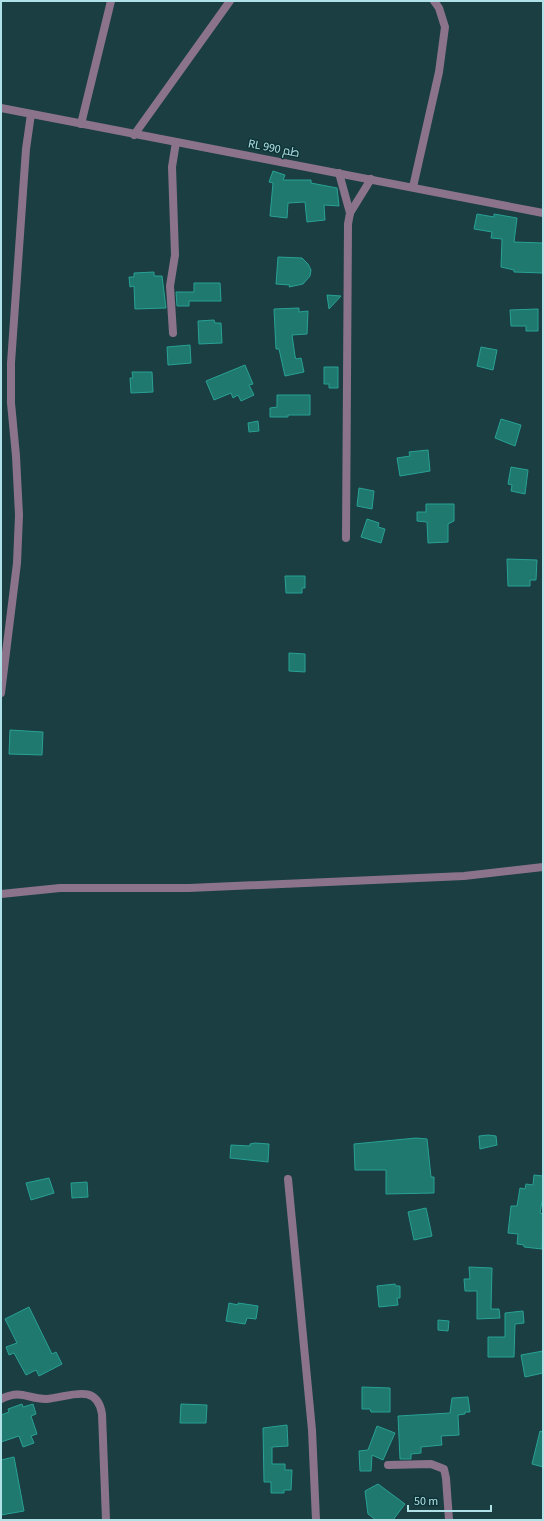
<svg xmlns="http://www.w3.org/2000/svg" width="544" height="1521" viewBox="0 0 544 1521" font-family="'Source Sans 3',Cairo,sans-serif">
<rect width="100%" height="100%" fill="#1a3e42"/>
<g fill="#1f796f" stroke="#29a194">
<path d="M 273,171 L 285,175 L 283,180 L 311,180 L 311,183 L 337,188 L 339,206 L 324,205 L 325,220 L 307,222 L 305,202 L 288,203 L 287,218 L 270,216 L 273,183 L 269,182 Z"/>
<path d="M 477,214 L 494,217 L 494,214 L 517,218 L 514,242 L 543,243 L 543,273 L 514,272 L 514,270 L 501,267 L 502,239 L 491,238 L 492,232 L 474,229 Z"/>
<path d="M 278,257 L 302,258 L 308,264 L 311,270 L 310,276 L 303,284 L 289,287 L 290,285 L 276,284 Z"/>
<path d="M 154,272 L 154,276 L 162,276 L 166,308 L 135,309 L 134,286 L 130,287 L 129,277 L 134,277 L 134,273 Z"/>
<path d="M 194,283 L 220,283 L 221,301 L 189,301 L 189,306 L 177,306 L 176,292 L 194,292 Z"/>
<path d="M 327,295 L 341,296 L 329,309 Z"/>
<path d="M 299,308 L 299,312 L 308,311 L 307,334 L 292,335 L 295,356 L 296,359 L 301,358 L 304,372 L 285,376 L 279,349 L 276,349 L 274,309 Z"/>
<path d="M 538,309 L 538,331 L 526,331 L 526,326 L 511,326 L 510,310 Z"/>
<path d="M 214,320 L 215,323 L 221,323 L 222,343 L 199,344 L 198,321 Z"/>
<path d="M 190,345 L 191,363 L 168,365 L 167,347 Z"/>
<path d="M 481,347 L 497,350 L 493,370 L 477,366 Z"/>
<path d="M 245,365 L 253,384 L 249,385 L 254,395 L 241,401 L 238,395 L 233,398 L 231,393 L 214,400 L 206,381 Z"/>
<path d="M 324,367 L 338,367 L 338,388 L 329,388 L 329,384 L 324,384 Z"/>
<path d="M 132,372 L 152,372 L 153,392 L 131,393 L 130,378 L 133,378 Z"/>
<path d="M 277,395 L 310,395 L 310,415 L 288,415 L 288,417 L 270,417 L 270,408 L 277,407 Z"/>
<path d="M 501,419 L 521,425 L 515,446 L 495,438 Z"/>
<path d="M 258,421 L 259,431 L 249,432 L 248,423 Z"/>
<path d="M 428,450 L 430,471 L 400,476 L 397,458 L 410,456 L 409,452 Z"/>
<path d="M 511,467 L 528,470 L 525,494 L 511,491 L 512,485 L 508,484 Z"/>
<path d="M 359,488 L 374,491 L 372,509 L 357,506 Z"/>
<path d="M 426,504 L 454,504 L 454,521 L 448,524 L 448,542 L 428,543 L 427,522 L 417,521 L 417,512 L 426,512 Z"/>
<path d="M 367,519 L 379,523 L 378,527 L 385,529 L 381,543 L 361,537 Z"/>
<path d="M 507,559 L 537,560 L 536,580 L 530,580 L 530,586 L 508,586 Z"/>
<path d="M 285,576 L 305,576 L 305,588 L 302,588 L 302,593 L 286,593 Z"/>
<path d="M 289,653 L 305,654 L 305,672 L 289,671 Z"/>
<path d="M 10,730 L 43,732 L 42,755 L 9,754 Z"/>
<path d="M 488,1135 L 496,1136 L 497,1145 L 480,1149 L 479,1136 Z"/>
<path d="M 416,1138 L 427,1139 L 431,1177 L 434,1177 L 434,1193 L 386,1194 L 386,1170 L 355,1170 L 354,1144 Z"/>
<path d="M 255,1143 L 269,1144 L 268,1162 L 230,1158 L 231,1145 L 250,1146 L 250,1144 Z"/>
<path d="M 534,1175 L 543,1176 L 543,1196 L 540,1213 L 543,1214 L 542,1249 L 524,1247 L 524,1245 L 517,1244 L 518,1234 L 508,1233 L 511,1206 L 517,1206 L 520,1188 L 525,1189 L 526,1184 L 533,1185 Z"/>
<path d="M 49,1178 L 54,1193 L 31,1200 L 26,1183 Z"/>
<path d="M 87,1182 L 88,1197 L 72,1198 L 71,1183 Z"/>
<path d="M 426,1208 L 432,1236 L 414,1240 L 408,1212 Z"/>
<path d="M 469,1267 L 492,1268 L 491,1309 L 499,1309 L 500,1318 L 477,1319 L 477,1291 L 465,1291 L 464,1279 L 470,1279 Z"/>
<path d="M 395,1284 L 396,1286 L 400,1286 L 400,1298 L 397,1298 L 398,1305 L 379,1307 L 377,1286 Z"/>
<path d="M 229,1303 L 238,1305 L 238,1303 L 258,1306 L 256,1319 L 247,1318 L 245,1324 L 226,1321 Z"/>
<path d="M 29,1307 L 52,1354 L 56,1352 L 62,1364 L 39,1376 L 36,1370 L 26,1375 L 14,1353 L 9,1355 L 6,1347 L 17,1343 L 5,1319 Z"/>
<path d="M 523,1311 L 524,1323 L 515,1324 L 514,1357 L 488,1357 L 488,1337 L 505,1337 L 505,1313 Z"/>
<path d="M 438,1320 L 449,1321 L 448,1331 L 438,1330 Z"/>
<path d="M 543,1351 L 543,1373 L 525,1377 L 521,1355 Z"/>
<path d="M 362,1387 L 390,1388 L 390,1412 L 371,1412 L 370,1409 L 362,1409 Z"/>
<path d="M 468,1397 L 470,1412 L 465,1412 L 465,1414 L 458,1415 L 459,1435 L 441,1436 L 442,1445 L 421,1447 L 421,1453 L 411,1454 L 411,1459 L 400,1459 L 398,1416 L 450,1413 L 452,1398 Z"/>
<path d="M 22,1404 L 23,1407 L 33,1404 L 36,1414 L 31,1416 L 37,1434 L 31,1436 L 34,1443 L 23,1447 L 19,1436 L 1,1442 L 1,1415 L 9,1412 L 8,1409 Z"/>
<path d="M 181,1404 L 207,1405 L 206,1423 L 180,1423 Z"/>
<path d="M 287,1425 L 288,1446 L 272,1447 L 272,1464 L 285,1464 L 285,1470 L 292,1470 L 291,1490 L 284,1490 L 284,1493 L 271,1493 L 271,1482 L 264,1482 L 263,1428 Z"/>
<path d="M 377,1426 L 395,1433 L 383,1460 L 372,1455 L 371,1471 L 360,1471 L 359,1451 L 368,1450 Z"/>
<path d="M 540,1431 L 543,1432 L 543,1467 L 532,1464 Z"/>
<path d="M 14,1457 L 24,1511 L 1,1515 L 1,1460 Z"/>
<path d="M 378,1484 L 405,1504 L 393,1520 L 376,1520 L 368,1514 L 365,1491 Z"/>
</g>
<g fill="none" stroke-linecap="round" stroke-linejoin="round">
<g stroke="#8b738c" stroke-width="8">
<path d="M 81,124 L 111,1"/>
<path d="M 134,135 L 230,1"/>
<path d="M 339,173 L 350,213"/>
<path d="M 413,187 L 439,72 L 445,27 L 439,8 L 434,1"/>
<path d="M 173,333 L 170,286 L 175,255 L 172,167 L 176,142"/>
<path d="M 346,538 L 348,224 L 350,213 L 371,179"/>
<path d="M 1,693 L 17,563 L 19,515 L 16,456 L 11,403 L 11,363 L 26,149 L 31,114"/>
<path d="M 1,894 L 60,888 L 189,888 L 464,876 L 543,867"/>
<path d="M 288,1179 L 312,1430 L 316,1520"/>
<path d="M 1,1399 C 23,1389 26,1399 46,1399 C 67,1398 97,1381 102,1414 L 106,1520"/>
<path d="M 388,1465 L 431,1464 L 444,1469 L 446,1478 L 449,1520"/>
</g>
<path stroke="#8b738c" stroke-width="8" d="M 1,108 L 543,213"/>
</g>
<g text-anchor="middle" stroke-width="3" stroke-linejoin="round" paint-order="stroke">
<g font-size="12" fill="#afe1e6" stroke="#0f3437">
<text transform="translate(274 148) rotate(11)" y="4">RL طم 990</text>
</g>
</g>
<rect width="544" height="1521" fill="none" stroke="#afe1e6" stroke-width="4"/>
<path d="M408 1505v6h83v-6" fill="none" stroke="#afe1e6" stroke-width="2"/>
<text x="414" y="1505" font-size="12" fill="#afe1e6" stroke="#0f3437" stroke-width="3" paint-order="stroke">50 m</text>
</svg>
